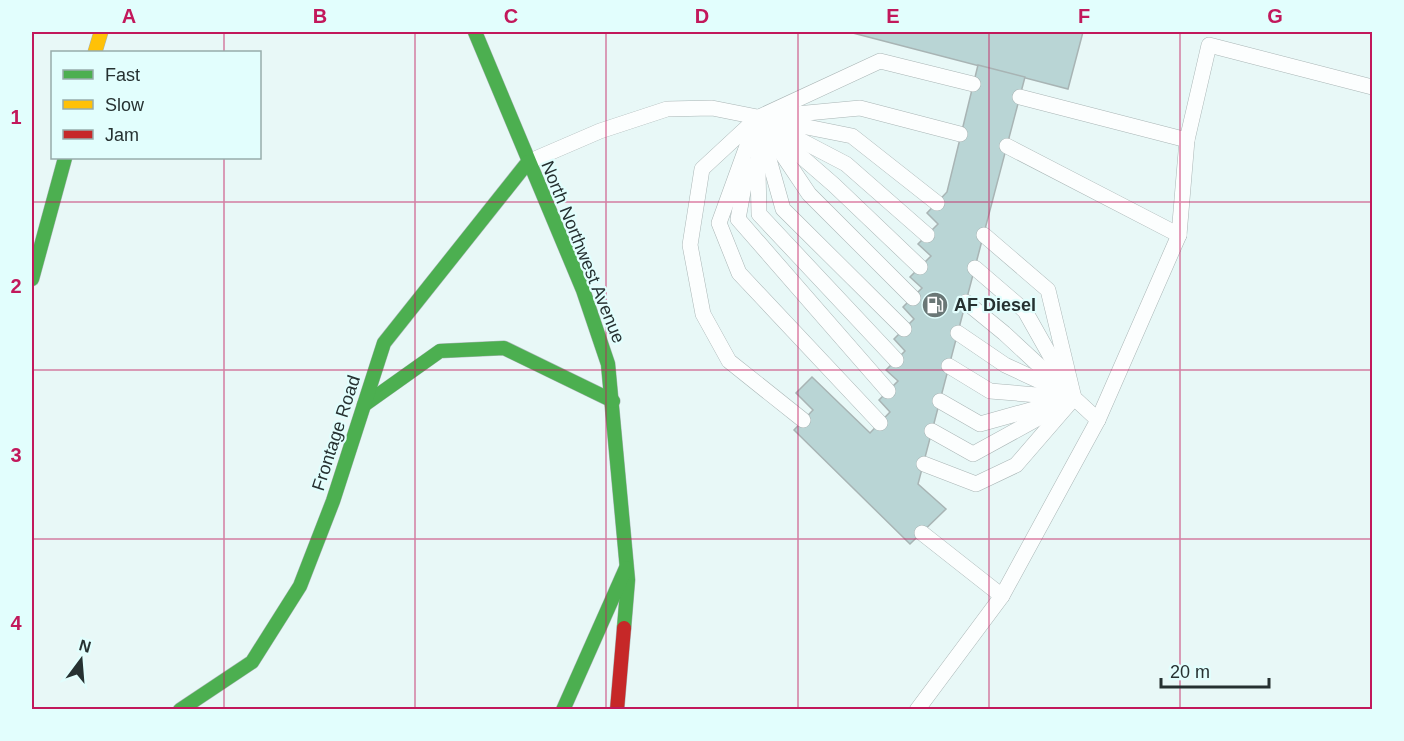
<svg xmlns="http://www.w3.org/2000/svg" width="1404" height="741" viewBox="0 0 1404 741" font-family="Helvetica,sans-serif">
<rect width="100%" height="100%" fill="#e8f8f7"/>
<g fill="#b9d5d5" stroke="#a8b4b4" stroke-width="1.5">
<path d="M 849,32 L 1083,32 L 1068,89 Z"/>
<path d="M 978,65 L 1025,77 L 918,484 L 946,509 L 910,544 L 794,430 L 813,410 L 796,393 L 812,377 L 870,433 L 890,412 L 879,400 L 898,381 L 886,370 L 905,351 L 894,339 L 914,319 L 903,307 L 922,288 L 910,277 L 931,256 L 918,244 L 938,224 L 927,213 L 947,192 Z"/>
</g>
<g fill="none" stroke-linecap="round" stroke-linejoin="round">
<defs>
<g id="lane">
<path d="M 1020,97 L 1187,140"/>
<path d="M 775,116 L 860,108 L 960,134"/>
<path d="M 756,121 L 719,223 L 739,273 L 880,423"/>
<path d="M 757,127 L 759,214 L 896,360"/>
<path d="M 779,129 L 846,164 L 927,235"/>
<path d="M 766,130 L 809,194 L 913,298"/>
<path d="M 773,132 L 834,185 L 920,267"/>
<path d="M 763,138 L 783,209 L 904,329"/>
<path d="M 1007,146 L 1179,235"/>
<path d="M 528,162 L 600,131 L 667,109 L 712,108 L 852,136 L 937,203"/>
<path d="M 748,165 L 738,219 L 888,391"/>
<path d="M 984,235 L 1048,290 L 1074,398"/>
<path d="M 975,268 L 1025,311 L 1065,382"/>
<path d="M 966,302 L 1004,333 L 1098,420"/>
<path d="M 958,333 L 1005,365 L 1061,391"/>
<path d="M 949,366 L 990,391 L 1062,397"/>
<path d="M 940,401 L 980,424 L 1048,405"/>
<path d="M 803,420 L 729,361 L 703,314 L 690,245 L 702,169 L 757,118 L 880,61 L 973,84"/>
<path d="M 932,431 L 973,454 L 1064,404"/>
<path d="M 924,464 L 976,484 L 1016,465 L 1074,398"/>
<path d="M 922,533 L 1002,596"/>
<path d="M 917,710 L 1002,596 L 1098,420 L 1179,235 L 1187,140 L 1209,45 L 1372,87"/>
</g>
<g id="fast">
<path d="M 475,32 L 583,290 L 608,364 L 628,580 L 624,628"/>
<path d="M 32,279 L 65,158"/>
<path d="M 364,405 L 440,351 L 504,348 L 613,401"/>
<path d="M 180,710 L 252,662 L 300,586 L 333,501 L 384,343 L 528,162"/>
<path d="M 563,710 L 626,568"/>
</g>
<path id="slow" d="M 95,52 L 101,32"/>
<path id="jam" d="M 617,710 L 624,628"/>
</defs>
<use href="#lane" stroke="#a9b5b5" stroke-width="16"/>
<use href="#fast" stroke="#a9b5b5" stroke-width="15"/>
<use href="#slow" stroke="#a9b5b5" stroke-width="15"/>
<use href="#jam" stroke="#a9b5b5" stroke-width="15"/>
<use href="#lane" stroke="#fcfefe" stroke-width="15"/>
<use href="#fast" stroke="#4caf50" stroke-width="14"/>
<use href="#slow" stroke="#ffc107" stroke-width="14"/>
<use href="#jam" stroke="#c62828" stroke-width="14"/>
</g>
<path fill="none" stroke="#c2185b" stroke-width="1.5" stroke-opacity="0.55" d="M 224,32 L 224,52M 415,32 L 415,710M 606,32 L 606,710M 798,32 L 798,710M 989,32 L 989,710M 1180,32 L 1180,710M 224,158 L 224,710M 32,202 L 1372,202M 32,370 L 1372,370M 32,539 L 1372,539"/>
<defs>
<symbol id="fuel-disc" viewBox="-11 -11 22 22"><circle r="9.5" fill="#6a7776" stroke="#e2fefd"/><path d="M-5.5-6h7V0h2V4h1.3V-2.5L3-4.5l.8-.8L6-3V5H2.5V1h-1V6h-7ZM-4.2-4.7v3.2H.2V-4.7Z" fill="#fff"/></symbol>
</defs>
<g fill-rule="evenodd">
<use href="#fuel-disc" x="920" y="290" width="30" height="30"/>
</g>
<g text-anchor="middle" stroke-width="4.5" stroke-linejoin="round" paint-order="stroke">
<g font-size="18" fill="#263131" stroke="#e2fefd">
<text transform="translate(583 252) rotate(68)" y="6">North Northwest Avenue</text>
<text transform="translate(336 433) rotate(-72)" y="6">Frontage Road</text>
</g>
<g font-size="18" font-weight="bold" fill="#263131" stroke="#e2fefd" text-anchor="start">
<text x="954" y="311">AF Diesel</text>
</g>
</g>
<rect width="1404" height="741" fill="none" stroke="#e2fefd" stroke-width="66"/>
<rect x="51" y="51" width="210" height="108" fill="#e2fefd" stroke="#97acab" stroke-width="1.5"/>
<rect x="63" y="70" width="30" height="9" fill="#4caf50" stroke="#97acab" stroke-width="1.5"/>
<text x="105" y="81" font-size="18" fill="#263131">Fast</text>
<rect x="63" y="100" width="30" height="9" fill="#ffc107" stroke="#97acab" stroke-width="1.5"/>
<text x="105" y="111" font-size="18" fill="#263131">Slow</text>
<rect x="63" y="130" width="30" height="9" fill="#c62828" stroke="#97acab" stroke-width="1.5"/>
<text x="105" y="141" font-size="18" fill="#263131">Jam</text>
<g transform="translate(81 660) rotate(16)" stroke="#e2fefd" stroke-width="4.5" paint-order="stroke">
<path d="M0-4.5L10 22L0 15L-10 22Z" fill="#263131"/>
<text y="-9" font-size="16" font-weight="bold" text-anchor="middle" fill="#263131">N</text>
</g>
<path d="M1161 678v9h108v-9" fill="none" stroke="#263131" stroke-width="3"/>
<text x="1170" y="678" font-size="18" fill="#263131" stroke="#e2fefd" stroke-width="4.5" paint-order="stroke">20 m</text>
<rect x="33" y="33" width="1338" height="675" fill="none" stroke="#c2185b" stroke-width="2"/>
<g font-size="20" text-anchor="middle" font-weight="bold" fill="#c2185b">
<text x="129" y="23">A</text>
<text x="320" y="23">B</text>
<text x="511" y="23">C</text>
<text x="702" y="23">D</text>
<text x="893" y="23">E</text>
<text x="1084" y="23">F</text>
<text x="1275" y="23">G</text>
<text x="16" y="124">1</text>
<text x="16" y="293">2</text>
<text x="16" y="462">3</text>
<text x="16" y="630">4</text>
</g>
</svg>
